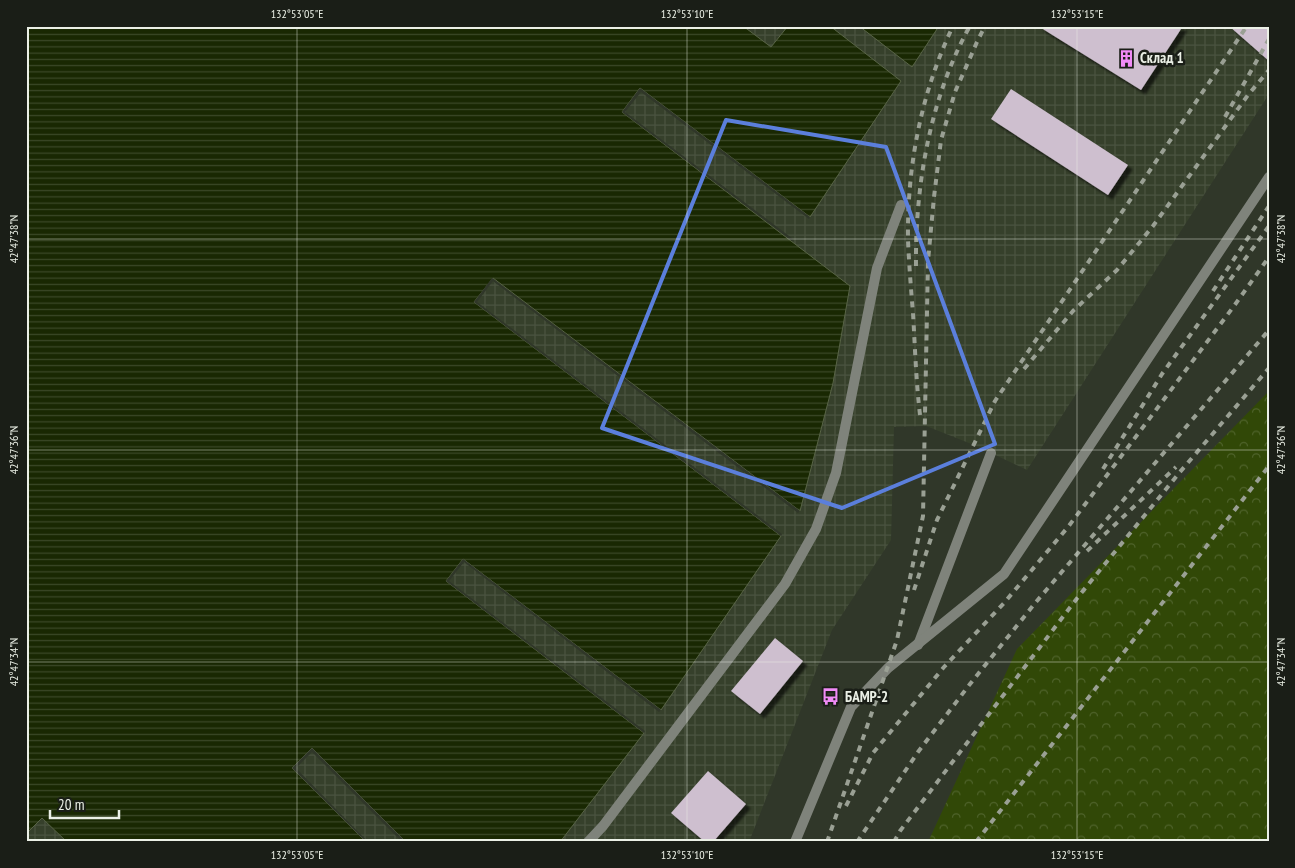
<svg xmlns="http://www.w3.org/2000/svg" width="1295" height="868" viewBox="0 0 1295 868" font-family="'PT Sans Narrow',sans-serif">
<defs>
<pattern id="industrial-grid" width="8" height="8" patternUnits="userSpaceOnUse" patternTransform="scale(1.25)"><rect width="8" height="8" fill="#36402b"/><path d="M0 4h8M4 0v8" fill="none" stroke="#4a5340"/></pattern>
<pattern id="forest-crowns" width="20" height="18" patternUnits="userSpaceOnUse" patternTransform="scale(1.25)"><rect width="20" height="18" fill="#314807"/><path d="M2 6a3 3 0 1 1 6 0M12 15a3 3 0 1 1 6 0" fill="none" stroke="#4f632b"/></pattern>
<pattern id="water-rules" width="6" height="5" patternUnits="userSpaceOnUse" patternTransform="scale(1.25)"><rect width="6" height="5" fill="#192802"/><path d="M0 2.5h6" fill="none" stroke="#3b4827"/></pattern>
<filter id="shadow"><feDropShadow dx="4.5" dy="4.5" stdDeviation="1" flood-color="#0009"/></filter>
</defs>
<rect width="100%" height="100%" fill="#303729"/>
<g fill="url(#industrial-grid)">
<path d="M 743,26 L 788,26 L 771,48 Z"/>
<path d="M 830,26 L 859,26 L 912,67 L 939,26 L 1269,26 L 1269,94 L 1027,470 L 974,445 L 926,426 L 894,427 L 891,540 L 832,630 L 749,842 L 560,842 L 643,733 L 446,581 L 463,559 L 474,302 L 492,278 L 800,511 L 833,383 L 850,286 L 622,112 L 640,88 L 810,216 L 901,81 Z"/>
<path d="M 312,748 L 406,842 L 366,842 L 292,768 Z"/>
<path d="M 42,818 L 67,842 L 26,842 L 26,834 Z"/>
</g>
<path fill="url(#forest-crowns)" d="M 1269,391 L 1269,842 L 928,842 L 1017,649 Z"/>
<g fill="url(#water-rules)" stroke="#586446">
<path d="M 26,26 L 743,26 L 771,47 L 788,26 L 830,26 L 901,81 L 810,217 L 640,88 L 622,112 L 850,286 L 833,383 L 800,511 L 493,278 L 474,302 L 781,536 L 661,710 L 463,559 L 446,581 L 644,733 L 560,842 L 406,842 L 312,748 L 292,768 L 366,842 L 67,842 L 42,818 L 26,834 Z"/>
<path d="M 859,26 L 939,26 L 912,67 Z"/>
</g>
<g fill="#303729">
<path d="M 640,88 L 810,217 L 809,219 L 641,92 L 625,112 L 793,239 L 792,241 L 622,112 Z"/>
<path d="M 492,278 L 800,511 L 798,513 L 493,281 L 477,302 L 782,534 L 781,536 L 474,302 Z"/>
<path d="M 463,559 L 661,710 L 659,712 L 464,562 L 449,581 L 645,731 L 644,733 L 446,581 Z"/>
<path d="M 312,748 L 406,842 L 402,842 L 312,752 L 296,768 L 368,842 L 366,842 L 292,768 Z"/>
</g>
<g fill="#cebfcf" filter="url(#shadow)">
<path d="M 1038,26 L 1183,26 L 1141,90 Z"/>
<path d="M 1229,26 L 1269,26 L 1269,61 Z"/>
<path d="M 1011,89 L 1128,165 L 1108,195 L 991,119 Z"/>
<path d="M 775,638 L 803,661 L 760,714 L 731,691 Z"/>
<path d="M 708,771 L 746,804 L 713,842 L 705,842 L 671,813 Z"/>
</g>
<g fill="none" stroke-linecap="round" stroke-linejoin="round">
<g stroke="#7f837b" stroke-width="10">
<path d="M 918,645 L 991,453"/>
<path d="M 588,842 L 603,826 L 785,584 L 816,529 L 836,473 L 877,268 L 901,205"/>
</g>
<path stroke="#7f837b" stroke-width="10" d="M 795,842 L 851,707 L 888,668 L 1004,574 L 1269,177"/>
<g stroke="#9aa094" stroke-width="4" stroke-dasharray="6 6" stroke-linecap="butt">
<path d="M 1225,117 L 1269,39"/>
<path d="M 916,266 C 915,186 930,97 970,26"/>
<path d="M 1213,291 L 1269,206"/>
<path d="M 1024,369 L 1073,311 L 1117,270 L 1153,226 L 1248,95 L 1269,70"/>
<path d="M 920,415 C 916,381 915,347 913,313 C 911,289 909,264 908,240 C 907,166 921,93 953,26"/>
<path d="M 1103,469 L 1162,374 L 1269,226"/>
<path d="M 1087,551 L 1176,467"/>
<path d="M 914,590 L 937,520 L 995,401 L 1247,26"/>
<path d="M 846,806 L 873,753 L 944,667 L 1004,603 L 1068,527 L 1234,306 L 1269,257"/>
<path d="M 827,842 L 897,640 L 923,516 L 928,261 L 934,197 L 941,140 L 955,92 L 977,42 L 985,26"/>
<path d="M 857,842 L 918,752 L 970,684 L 1036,602 L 1269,330"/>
<path d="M 894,842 L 900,831 L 1078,597 L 1180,472 L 1269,368"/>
<path d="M 976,842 L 1269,466"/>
</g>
</g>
<path fill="none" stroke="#5b7fdc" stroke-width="4" stroke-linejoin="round" d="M 726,120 L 886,147 L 995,444 L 842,508 L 602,428 Z"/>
<path fill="none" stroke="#ebf0e6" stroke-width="1" stroke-opacity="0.45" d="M 297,26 L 297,842M 687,26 L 687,842M 1077,26 L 1077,842M 26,27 L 1269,27M 26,239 L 1269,239M 26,450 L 1269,450M 26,662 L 1269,662"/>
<defs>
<symbol id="building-bare" viewBox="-9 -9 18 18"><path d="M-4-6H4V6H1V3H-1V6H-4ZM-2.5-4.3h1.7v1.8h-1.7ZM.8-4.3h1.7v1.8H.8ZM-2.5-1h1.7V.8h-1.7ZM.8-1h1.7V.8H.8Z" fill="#f08bf6" stroke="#1a1e17" stroke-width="2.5" paint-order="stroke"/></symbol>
<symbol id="bus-bare" viewBox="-9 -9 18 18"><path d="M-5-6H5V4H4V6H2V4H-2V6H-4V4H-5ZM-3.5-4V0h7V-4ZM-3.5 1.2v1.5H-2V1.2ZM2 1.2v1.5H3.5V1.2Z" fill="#f08bf6" stroke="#1a1e17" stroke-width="2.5" paint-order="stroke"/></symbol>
</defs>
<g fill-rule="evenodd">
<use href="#building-bare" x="1114" y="46" width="25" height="25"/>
<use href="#bus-bare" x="818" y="684" width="25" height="25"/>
</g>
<g text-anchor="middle" stroke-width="5" stroke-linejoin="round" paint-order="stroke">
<g font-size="15" font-weight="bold" fill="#ebf0e6" stroke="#1a1e17" text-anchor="start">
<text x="1140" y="63">Склад 1</text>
<text x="845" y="702">БАМР-2</text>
</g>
</g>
<rect width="1295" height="868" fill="none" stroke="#1a1e17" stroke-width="55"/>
<path d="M50 810v8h69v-8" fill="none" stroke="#ebf0e6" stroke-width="2.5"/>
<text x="58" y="810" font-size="15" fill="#ebf0e6" stroke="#1a1e17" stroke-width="4" paint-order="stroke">20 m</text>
<rect x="28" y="28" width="1240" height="812" fill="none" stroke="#ebf0e6" stroke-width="2"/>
<g font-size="12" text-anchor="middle" fill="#ebf0e6">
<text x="297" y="18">132°53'05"E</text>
<text x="687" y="18">132°53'10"E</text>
<text x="1077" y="18">132°53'15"E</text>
<text transform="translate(14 239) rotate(-90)" y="4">42°47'38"N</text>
<text transform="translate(1281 239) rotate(-90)" y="4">42°47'38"N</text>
<text transform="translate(14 450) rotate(-90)" y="4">42°47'36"N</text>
<text transform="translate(1281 450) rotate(-90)" y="4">42°47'36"N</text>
<text transform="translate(14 662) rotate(-90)" y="4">42°47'34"N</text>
<text transform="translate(1281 662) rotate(-90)" y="4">42°47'34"N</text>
<text x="297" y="859">132°53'05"E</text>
<text x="687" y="859">132°53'10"E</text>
<text x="1077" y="859">132°53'15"E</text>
</g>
</svg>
